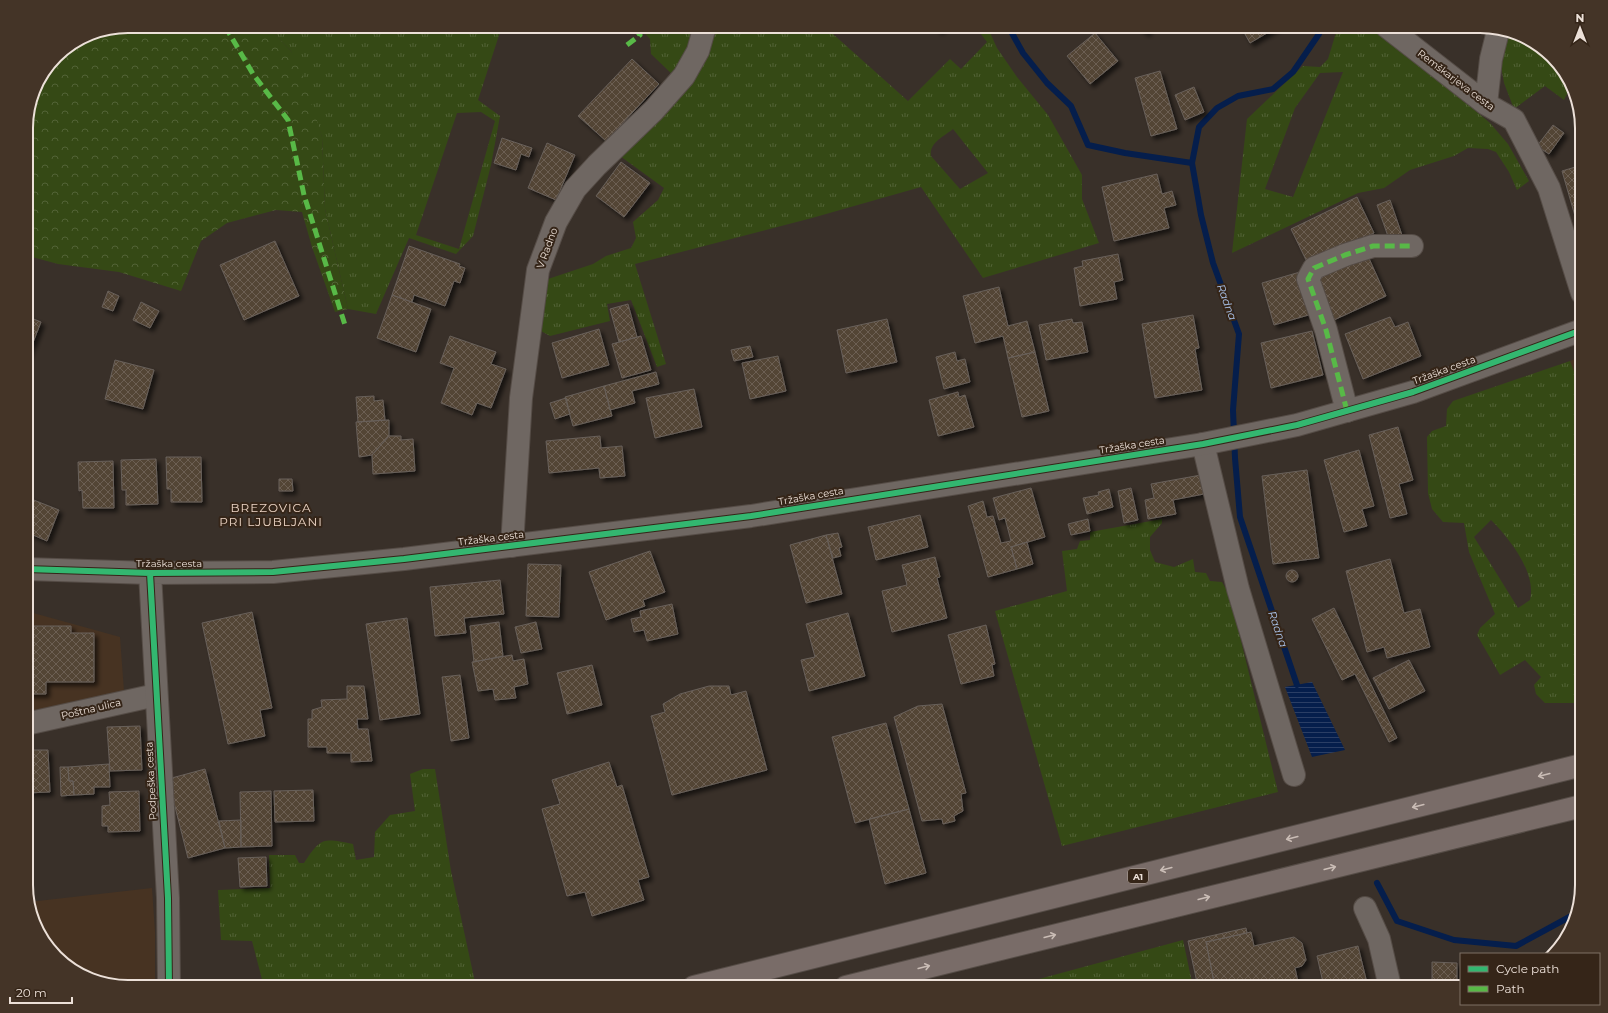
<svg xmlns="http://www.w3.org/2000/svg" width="1608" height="1013" viewBox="0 0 1608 1013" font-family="Montserrat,sans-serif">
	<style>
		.built { fill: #473322 }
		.grass { fill: url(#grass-tufts); fill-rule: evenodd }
		.forest { fill: url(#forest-crowns) }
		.water { fill: url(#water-rules) }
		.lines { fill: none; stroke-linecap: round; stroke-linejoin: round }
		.stream { stroke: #051e4c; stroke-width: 6 }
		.building { fill: url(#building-cross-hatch); stroke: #68605a; filter: url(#shadow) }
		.street-casing { stroke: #554c46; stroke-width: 24 }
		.secondary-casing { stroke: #554c46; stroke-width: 24 }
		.highway-casing { stroke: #554c46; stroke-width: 24 }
		.street { stroke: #6f6762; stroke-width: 22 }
		.secondary { stroke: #6f6762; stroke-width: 22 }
		.highway { stroke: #796c68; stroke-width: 22 }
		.quiet { stroke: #58b947; stroke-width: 5; stroke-dasharray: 10 5; stroke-linecap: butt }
		.cycleway-casing { stroke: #352518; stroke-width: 8 }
		.cycleway { stroke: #33b770; stroke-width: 6 }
		.oneway { stroke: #cabdb6 }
		.labels { text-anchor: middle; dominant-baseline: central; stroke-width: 4; stroke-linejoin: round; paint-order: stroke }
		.shield { fill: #352518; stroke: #b5a89e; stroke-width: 1 }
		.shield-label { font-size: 9px; font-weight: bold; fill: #ece0d8 }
		.street-label { font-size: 10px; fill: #ece0d8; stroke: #352518 }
		.water-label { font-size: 11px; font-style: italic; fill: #aac4ec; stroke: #352518 }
		.quarter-label { font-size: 12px; letter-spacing: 1px; fill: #edd6c6; stroke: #352518 }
		.rim { fill: none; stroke: #ece0d8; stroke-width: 2 }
	</style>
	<defs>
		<pattern id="grass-tufts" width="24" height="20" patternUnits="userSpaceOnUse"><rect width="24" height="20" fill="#354915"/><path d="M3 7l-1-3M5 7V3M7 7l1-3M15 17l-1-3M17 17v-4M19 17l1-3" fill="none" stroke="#526336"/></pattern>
		<pattern id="forest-crowns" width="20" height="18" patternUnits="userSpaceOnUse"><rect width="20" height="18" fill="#354915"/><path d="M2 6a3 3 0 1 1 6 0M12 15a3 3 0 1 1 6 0" fill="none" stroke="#526336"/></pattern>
		<pattern id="water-rules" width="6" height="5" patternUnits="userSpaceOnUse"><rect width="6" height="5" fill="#051e4c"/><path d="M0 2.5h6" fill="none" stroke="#2a3e65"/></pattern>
		<pattern id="building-cross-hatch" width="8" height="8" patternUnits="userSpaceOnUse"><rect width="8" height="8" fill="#534436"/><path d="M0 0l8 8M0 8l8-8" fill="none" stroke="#6c5f52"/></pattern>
		<filter id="shadow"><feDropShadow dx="3.5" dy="3.5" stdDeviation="2" flood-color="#0009"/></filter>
	</defs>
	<rect width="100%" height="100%" fill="#393029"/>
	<path class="built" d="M1582,356v37l-12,-32z
		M26,611l94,26 4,54 -98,24z
		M152,888l3,44v55h-27l-57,-17 -31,-34 -11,-34z"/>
	<path class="grass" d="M270,26h232l-24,74 22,16 -9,49 -18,71 -17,18 -47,-16 -33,76 -28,-5 -23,-100 -3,-72 -31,-86 -21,-22zM481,112l14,9 -36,128 -43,-14 41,-122z
		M638,26h57l-5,22 -16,28 -23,-22 -1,-15z
		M712,26h93l11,8 8,-8 84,75 42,-42 11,10 26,-27 -12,-16h12l10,22 20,29 31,38 34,60v24l17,44 -116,35 -62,-91 -109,31 -177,46 31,100 -9,3 -26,-67 -24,4 3,17 -60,15 -9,-5 4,-51 48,-16 13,-8 25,-8 5,-10 -3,-16 25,-22 6,-12 -44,-32zM953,129l35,44 -28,16 -29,-33c-2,-13 12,-19 22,-27z
		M1338,26h37l115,97 18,21 21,37 -12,9 -8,-18 -13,-20 -8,-3 -20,-1 -14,8 -44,14 -26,18 -26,5 -126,60 15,-134 56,-53 17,1 8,-8zM1343,72l-50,125 -28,-8 30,-81 25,-35z
		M1507,34l30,9 31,34 3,9 -7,14 -19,-14 -31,23 -10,-26 -4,-23z
		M1570,361l12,32v310h-37l-9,-9 -2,-9 7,-8 -16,-17 -25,15 -23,-40 3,-7 15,-14 -26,-62 -5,-29 -21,-1 -11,-13 -4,-16 -1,-56 5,-6 14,-5 1,-17 6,-8zM1491,520c18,18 46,53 39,80l-12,8 -44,-71z
		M1162,519v4l-12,14v13l5,12 19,5 19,-8 2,13 11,1 4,8 12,1 8,14 48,196 -216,54 -67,-235 72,-20 -5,-40 15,-2 3,-8 10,-1v-8z
		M423,769h12l16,102 25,116h-212l-12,-46 -31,-1 -3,-50 52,-2 -1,-33h26l4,8h5c17,-26 19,-25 49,-19l3,16 18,-3 1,-25 15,-17 25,-4 -5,-37z
		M1183,940l10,47h-183z"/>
	<path class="forest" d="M128,26h142v3l21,22 12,24 19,62 3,72 23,100 -13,3 -23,-65 -10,-35 -26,-2 -49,13 -26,18 -20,50 -62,-19 -61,-8 -26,-7 -6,3v-21l3,-8 -3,-4v-106l8,-32 22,-33 33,-22z"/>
	<path class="water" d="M1312,682l33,68 -33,7 -27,-70z"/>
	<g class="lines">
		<path class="stream" d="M1008,26l15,27 24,30 24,23 17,39 37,8 67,10 9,52 12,48 26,71 -6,76 2,48 5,59 57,168
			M1192,163l7,-36 18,-19 21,-12 35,-7 20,-17 26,-38 3,-8
			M1377,883l20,38 57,19 62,6 57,-31"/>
	</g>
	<path class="building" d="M934,26h10l-5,5z
		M1137,26h7l5,4 -3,3z
		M1244,26h35l-29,17 -9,-16z
		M1095,33l23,28 -28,23 -23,-28z
		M632,59l27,25 -53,57 -28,-25z
		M1160,71l17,58 -26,7 -16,-58z
		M1194,87l10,25 -19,8 -10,-25z
		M1553,125l11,8 -15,21 -12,-8z
		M502,138l30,10 -3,9 -8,-3 -5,16 -22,-7z
		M547,143l28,12 -19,45 -28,-12z
		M621,162l29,21 -26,34 -28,-21z
		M1582,165v75l-20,-69z
		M1157,174l5,20 10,-3 4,14 -12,3 5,20 -55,13 -12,-54z
		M1357,197l17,36 -66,31 -17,-35z
		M1390,200l12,35 -13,4 -12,-34z
		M275,241l24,55 -55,24 -24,-55z
		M409,246l51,18 -1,2 6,2 -5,15 -6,-2 -9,25 -31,-11 -2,7 -20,-7z
		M1118,254l5,26 -9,2 3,17 -37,7 -6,-38 9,-2 -1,-5z
		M1367,254l19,42 -52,24 -20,-43z
		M1300,272l12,42 -38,11 -12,-42z
		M999,287l9,39 19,-5 8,31 -27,6 -5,-22 -28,7 -12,-47z
		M108,291l11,5 -6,15 -11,-4z
		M392,295l39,14 -15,43 -39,-14z
		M141,302l18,9 -9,17 -17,-8z
		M628,304l9,33 -18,5 -9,-33z
		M1193,315l6,33 -4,1 7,41 -47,8 -13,-74z
		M26,316l15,6 -9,23 -6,-2z
		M1390,317l5,10 13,-5 13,34 -58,23 -18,-45z
		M887,319l10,43 -51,11 -9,-43z
		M1072,319l1,4 9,-1 6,30 -42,8 -7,-35z
		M599,329l10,36 -47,13 -10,-35z
		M1312,331l11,44 -52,13 -10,-45z
		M450,336l46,16 -5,12 15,5 -15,39 -14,-5 -5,12 -31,-12 13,-35 -14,-5z
		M641,336l10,34 -29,8 -10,-34z
		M26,344l5,2 -5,13z
		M750,346l3,11 -19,4 -3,-11z
		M955,352l2,9 8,-2 5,23 -26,7 -8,-32z
		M1035,352l14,59 -27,6 -14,-59z
		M778,356l8,35 -36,8 -8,-36z
		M115,360l39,10 -11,39 -38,-10z
		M656,372l3,12 -27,7 3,12 -25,7 -6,-24z
		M604,386l8,30 -39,10 -8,-29z
		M694,389l8,38 -47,11 -9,-40z
		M958,392l1,5 6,-2 9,32 -36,9 -9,-36z
		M374,396v5l9,-1 2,20 -27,2 -2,-25z
		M566,398l4,16 -15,5 -5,-16z
		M389,420v16l-17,19 -13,2 -3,-35z
		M1398,427l15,53 -14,4 8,30 -17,4 -21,-83z
		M389,436h12v4l12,-1 2,32 -42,3 -1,-19z
		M600,436l1,12 21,-2 3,30 -25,2 -1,-10 -50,5 -3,-32z
		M1359,450l15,56 -12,3 5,17 -23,6 -20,-72z
		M166,457h35l1,45h-31v-13h-4z
		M156,459l2,45 -32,1v-15h-4l-1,-30z
		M113,461l1,47h-31l-1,-18 -3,1 -1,-29z
		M1307,470l12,88 -46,6 -11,-88z
		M1201,475l3,19 -31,6 3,14 -28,5 -3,-19 9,-2 -3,-14z
		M279,479h13l1,12h-14z
		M1031,488l14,49 -34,10 6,22 -29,8 -20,-71 15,-5 4,16 6,-1 8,27 10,-2 -6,-23 -6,2 -6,-22z
		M1131,488l7,32 -14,3 -6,-32z
		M1109,489l4,18 -26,7 -4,-16 16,-3 -1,-3z
		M26,497l33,13 -12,31 -21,-9z
		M920,515l8,32 -52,13 -8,-33z
		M1088,519l2,12 -19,4 -3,-11z
		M838,533l4,14 -3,1 2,8 -8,2 -7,-23z
		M826,535l16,59 -36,9 -16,-58z
		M1027,542l6,22 -16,5 -6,-22z
		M650,551l15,41 -22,8 2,6 -39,14 -17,-48z
		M935,557l5,20 -3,1 10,40 -55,14 -10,-41 25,-6 -5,-20z
		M1390,559l14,54 16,-4 10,38 -43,11 -3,-11 -17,5 -21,-81z
		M528,564l33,1 -2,52 -33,-1z
		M1286 576a6 6 0 1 1 12 0a6 6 0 1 1-12 0Z
		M500,580l4,34 -40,4 2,15 -31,3 -5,-49z
		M672,604l6,30 -31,7 -3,-11 -10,2 -3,-13 10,-2 -1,-6z
		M1334,608l63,130 -8,4 -34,-68 -13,6 -30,-61z
		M252,612l20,96 -12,2 5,26 -37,8 -26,-121z
		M848,613l17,63 -56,15 -8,-31 14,-3 -9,-33z
		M407,618l13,96 -40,6 -14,-96z
		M499,622l4,34 -29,6 -4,-36z
		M536,622l6,27 -21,4 -6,-26z
		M986,625l9,39 -3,1 2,11 -33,8 -13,-49z
		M26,626h45v7h23v49h-48v12h-20z
		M512,655l1,6 11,-2 4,25 -14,3 2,11 -21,2 -2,-11 -15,2 -6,-29z
		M1409,660l16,31 -36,18 -16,-31z
		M592,665l10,40 -35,9 -10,-41z
		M460,675l9,63 -18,3 -9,-64z
		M347,686h17l4,33h-11l1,10h10l4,32 -21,1v-9h-24v-6h-19v-28h4v-9l10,-3 -1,-7 26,-1z
		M709,686h20l2,9 15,-4 21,79 -95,25 -21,-79 14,-4 -2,-8 17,-10z
		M942,704l24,89 -5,1 2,17 -9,5 1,5 -12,3 -1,-5 -20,2 -28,-104 24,-11z
		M886,723l23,86 -54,14 -23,-86z
		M140,726l2,44 -32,1 -3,-44z
		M26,750h22l2,42 -24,1z
		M609,762l8,25 5,-2 27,92 -11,3 6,20 -52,16 -7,-24 -18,4 -25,-87 18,-5 -8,-24z
		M109,764l1,23h-16v7l-20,1 -1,-14h-4l-1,-14z
		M60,767h8l1,14h4l1,14 -13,1z
		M205,769l20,79 -37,10 -20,-79z
		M313,790l1,31 -39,1 -1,-31z
		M139,791l1,40 -32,1v-6h-6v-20l8,-1 -1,-13z
		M271,791l1,55 -31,1 -1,-55z
		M909,809l17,64 -41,11 -16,-65z
		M241,820v27l-16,1 -6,-27z
		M266,857l1,29 -27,1 -2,-29z
		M1246,928l1,5 -41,9 9,45h-17l-10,-46z
		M1251,932l3,14 40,-9 8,6 4,17 -4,6 -7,2 4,19h-84l-9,-45z
		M1358,946l8,33 -34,8h-8l-7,-31z
		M1432,962l25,1v18h-25z"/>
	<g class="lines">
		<defs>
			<path id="street" d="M1386,26l100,78 28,16 35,68 33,105
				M1486,104l5,-45 7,-28
				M1347,411l-21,-81 -18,-51 6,-11 31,-13 28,-9h39
				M1203,444l35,145 56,186
				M512,546l9,-148 17,-128 18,-48 19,-33 22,-24 57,-55 30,-34 14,-25 7,-25
				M26,724l130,-29
				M1365,908l14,31 11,48"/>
			<path id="secondary" d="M26,569l124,4 123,-1 131,-13 347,-43 452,-72 94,-19 116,-33 169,-62
				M150,573l18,325 1,89"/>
			<path id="highway" d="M694,987l888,-222
				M846,987l736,-181"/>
		</defs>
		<use href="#street" class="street-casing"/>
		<use href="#secondary" class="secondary-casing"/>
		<use href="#highway" class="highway-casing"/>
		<use href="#street" class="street"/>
		<use href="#secondary" class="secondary"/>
		<use href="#highway" class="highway"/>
		<path class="quiet" d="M225,26l28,48 35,46 16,75 41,130
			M627,45l13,-10 -7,-9
			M1347,411l-21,-81 -18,-51 6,-11 31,-13 28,-9h39"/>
		<defs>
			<path id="cycleway" d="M26,569l124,4 123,-1 131,-13 347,-43 452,-72 94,-19 116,-33 169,-62
				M150,573l18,325 1,89"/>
		</defs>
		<use href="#cycleway" class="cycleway-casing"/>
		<use href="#cycleway" class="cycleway"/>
	</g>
	<defs><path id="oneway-shaft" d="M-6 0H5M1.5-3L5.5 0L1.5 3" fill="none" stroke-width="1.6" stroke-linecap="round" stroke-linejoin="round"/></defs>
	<g class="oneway">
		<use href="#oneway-shaft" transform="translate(1544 775) rotate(166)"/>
		<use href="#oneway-shaft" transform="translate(1418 806) rotate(166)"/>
		<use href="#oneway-shaft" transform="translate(1292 838) rotate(166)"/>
		<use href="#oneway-shaft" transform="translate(1330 868) rotate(-14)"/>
		<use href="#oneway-shaft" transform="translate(1166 869) rotate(166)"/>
		<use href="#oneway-shaft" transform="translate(1204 898) rotate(-14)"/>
		<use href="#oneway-shaft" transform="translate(1050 936) rotate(-14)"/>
		<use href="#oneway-shaft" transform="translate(924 967) rotate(-14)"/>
	</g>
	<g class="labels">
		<rect class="shield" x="1128" y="869" width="20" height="14" rx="3"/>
		<g class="shield-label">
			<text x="1138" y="876">A1</text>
		</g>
		<g class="street-label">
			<text transform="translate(1456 80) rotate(37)">Remškarjeva cesta</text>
			<text transform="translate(547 248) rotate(-70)">V Radno</text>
			<text transform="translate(1444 370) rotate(-20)">Tržaška cesta</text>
			<text transform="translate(1132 445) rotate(-9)">Tržaška cesta</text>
			<text transform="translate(811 496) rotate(-10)">Tržaška cesta</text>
			<text transform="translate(491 538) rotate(-7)">Tržaška cesta</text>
			<text x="169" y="563">Tržaška cesta</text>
			<text transform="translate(91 709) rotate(-13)">Poštna ulica</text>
			<text transform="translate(151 781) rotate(-93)">Podpeška cesta</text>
		</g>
		<g class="water-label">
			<text transform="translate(1227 302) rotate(70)">Radna</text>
			<text transform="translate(1278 629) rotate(71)">Radna</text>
		</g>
		<g class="quarter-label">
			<text x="271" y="507">BREZOVICA<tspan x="271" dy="14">PRI LJUBLJANI</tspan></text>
		</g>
	</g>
	<path d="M0 0H1608V1013H0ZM128 33H1480A95 95 0 0 1 1575 128V885A95 95 0 0 1 1480 980H128A95 95 0 0 1 33 885V128A95 95 0 0 1 128 33Z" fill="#443427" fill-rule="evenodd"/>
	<path class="rim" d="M128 33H1480A95 95 0 0 1 1575 128V885A95 95 0 0 1 1480 980H128A95 95 0 0 1 33 885V128A95 95 0 0 1 128 33Z"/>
	<rect x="1460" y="953" width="140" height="52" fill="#352518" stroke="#7e7065"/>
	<rect x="1468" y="966" width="20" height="6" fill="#33b770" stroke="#7e7065"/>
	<text x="1496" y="973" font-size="12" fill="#ece0d8">Cycle path</text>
	<rect x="1468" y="986" width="20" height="6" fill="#58b947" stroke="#7e7065"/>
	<text x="1496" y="993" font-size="12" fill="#ece0d8">Path</text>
	<g transform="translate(1580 28)" stroke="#352518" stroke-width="3" paint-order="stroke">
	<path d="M0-3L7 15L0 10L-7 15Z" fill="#ece0d8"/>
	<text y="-6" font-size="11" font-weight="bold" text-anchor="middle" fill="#ece0d8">N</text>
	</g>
	<path d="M10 997v6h62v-6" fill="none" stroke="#ece0d8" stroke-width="2"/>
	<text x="16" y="997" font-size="12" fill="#ece0d8" stroke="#352518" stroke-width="3" paint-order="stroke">20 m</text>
</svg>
